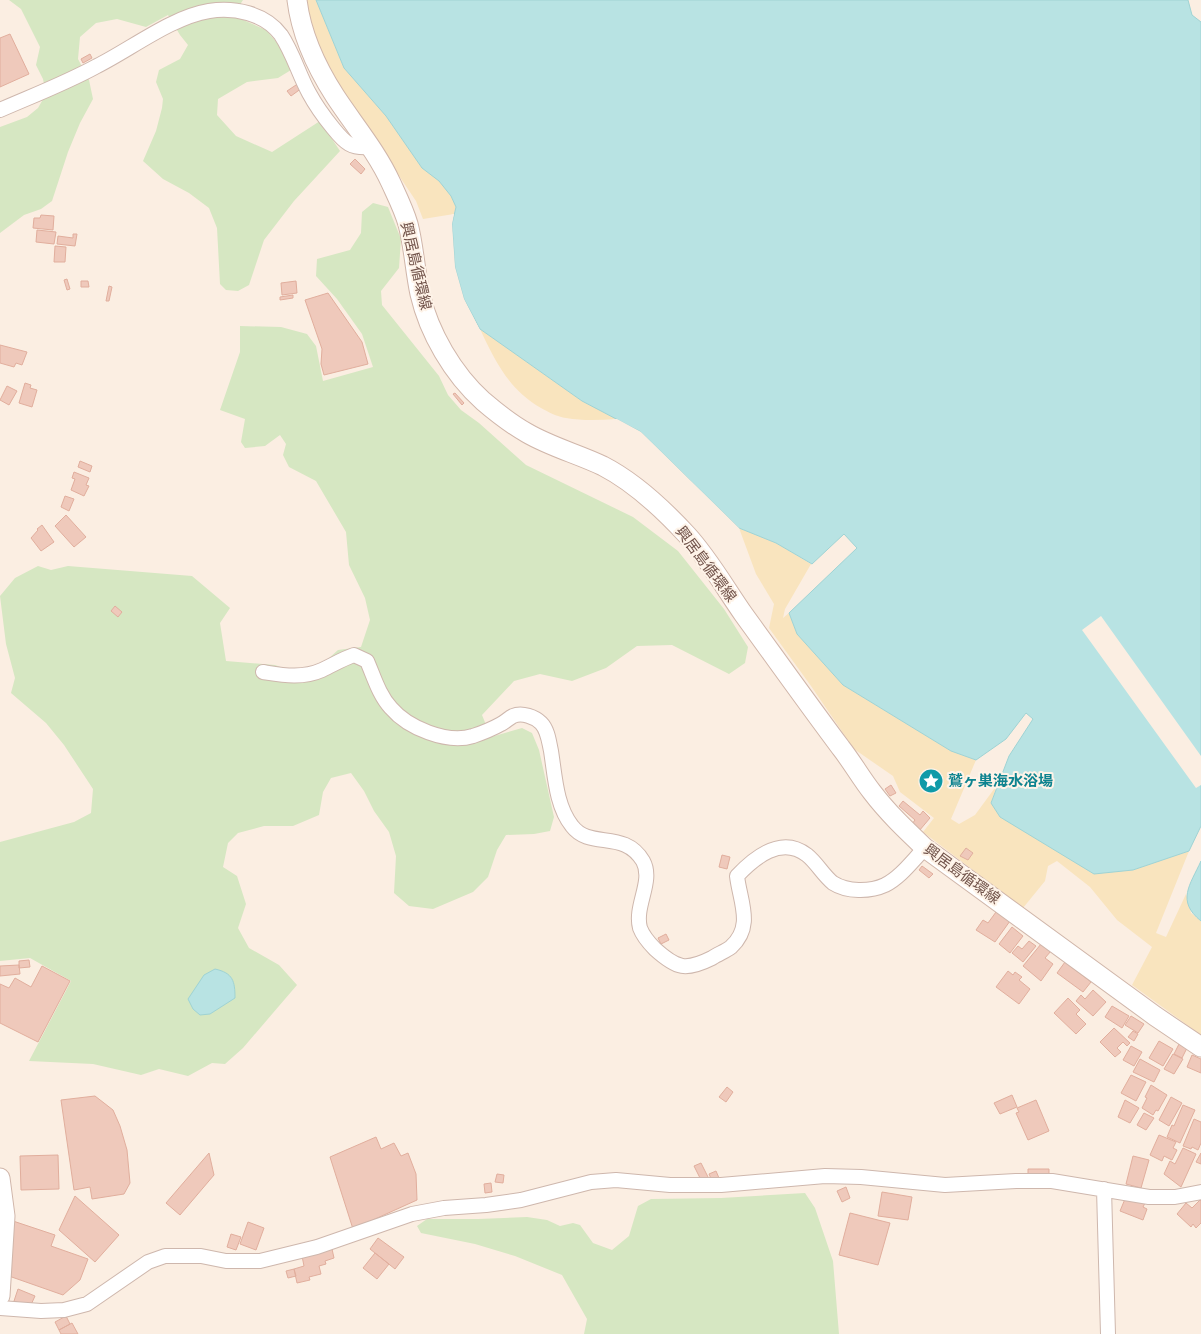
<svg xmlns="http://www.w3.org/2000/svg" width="1201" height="1334" viewBox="0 0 1201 1334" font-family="'Fira Sans','Noto Sans JP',sans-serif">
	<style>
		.green { fill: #d6e7c2 }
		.sand { fill: #f9e4be }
		.water { fill: #b8e3e3; stroke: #9fd3d4 }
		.pier { fill: #fbeee2 }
		.building { fill: #efc9bb; stroke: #e1ae9d }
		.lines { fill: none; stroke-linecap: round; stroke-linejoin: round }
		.street-casing { stroke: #ceb7ad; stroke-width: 16 }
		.secondary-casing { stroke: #d0b6aa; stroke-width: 21 }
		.street { stroke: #fff; stroke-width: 14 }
		.secondary { stroke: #fff; stroke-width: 19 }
		.labels { text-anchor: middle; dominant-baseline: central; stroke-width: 4; stroke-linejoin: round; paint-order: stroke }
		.street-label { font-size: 15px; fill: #71534a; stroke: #fef3e8 }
		.culture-label { font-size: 15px; font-weight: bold; fill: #0d838f; stroke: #fef3e8; text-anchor: start }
	</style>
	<rect width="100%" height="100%" fill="#fbeee2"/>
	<path class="green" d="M9,0h234l-2,3v16l25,11 13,15 12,25 -13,8 -31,4 -29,17 -1,16 19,21 36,16 48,-31 20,30 -46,50 -30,39 -15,45 -11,6 -12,-1 -6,-6 -3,-56 -8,-20 -20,-15 -26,-14 -20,-18 13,-30 6,-23 1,-9 -7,-17 3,-12 21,-11 8,-14 -8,-10 -12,-20 -22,12 -29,-8 -21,4 -16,14 -2,22 11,21 4,19 -13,24 -12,29 -16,49 -11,8 -17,6 -24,18v-106l27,-10 11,-9 8,-14 -3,-15 -7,-14 4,-18 -19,-38z
		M373,203l15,4 13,32 -2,29 -18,23 1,14 57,71 9,19 13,15 18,13 47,42 107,52 45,34 46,58 24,38 -3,16 -16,11 -57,-29 -35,1 -31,22 -34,13 -32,-7 -26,7 -32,34 9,22 31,-9 10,5 7,17 15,67 -4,14 -16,3 -28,1 -9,15 -9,27 -15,15 -40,17 -24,-3 -15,-13 2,-37 -7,-24 -15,-21 -10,-20 -13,-18 -20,5 -8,14 -4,23 -26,11h-29l-26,7 -10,10 -5,24 14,9 9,28 -8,24 11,20 30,17 18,20 -54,63 -18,16 -13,-1 -24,13 -29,-7 -18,6 -48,-11 -64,-3 42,-80 -41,-23 -30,3v-119l74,-20 17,-9 2,-24 -29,-44 -18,-22 -35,-30 4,-15 -9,-34 -6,-48 15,-18 23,-12 13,4 17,-4 124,10 38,32 -10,15 6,38 49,4 11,4h23l19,-10 10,-9 23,-3 9,-27 -5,-22 -16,-33 -3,-33 -30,-51 -27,-14 -6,-12 3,-11 -6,-9 -15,11 -20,2 -4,-6 4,-23 -25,-9 20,-58v-26l41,1 26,7 9,12 7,35 50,-14 -11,-33 -25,-35 -21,-23 1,-17 33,-9 11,-17 1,-21z
		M805,1193l10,15 18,53 6,73h-255l3,-15 -25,-44 -47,-19 -40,-12 -54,-11 -4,-7 10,-7h51l49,-2 20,3 13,6 13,-3 7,2 13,18 19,7 17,-14 9,-30 13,-7 70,-1z"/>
	<path class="sand" d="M305,0h11l28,68 42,48 36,52 17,13 12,15 5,11 -2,7 -31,5 -7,-18 -75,-111 -14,-26 -13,-31z
		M480,329l102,72 35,18c-17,1 -34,2 -51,-1 -8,-1 -18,-6 -25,-10 -32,-18 -46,-47 -61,-79z
		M739,528l37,15 35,21 -26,45 -2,9 6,-5 8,21 46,51 108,66 25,9 -25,59 8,5 16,-9 22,-30 -6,18 142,67 56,-19 -33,82 10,4 20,-43 5,19 10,8v114l-69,-50 20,-38 -35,-27 -27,-33 -33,-26 -9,5 -3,15 -22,27 -100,-76 11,-14 -34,-26 -7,-16 -39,-27 -43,-63 -42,-58 5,-24 -18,-30z"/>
	<path class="water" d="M316,0h872l4,15 9,7v804l-12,25 -56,19 -39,4 -94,-57 -9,-14 18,-47 24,-37 -7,-6 -20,26 -30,21 -25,-9 -108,-66 -46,-51 -8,-21 68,-65 -13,-14 -32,30 -36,-21 -37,-15 -98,-96 -59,-31 -102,-72 -16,-30 -9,-32 -3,-43 4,-17 -5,-11 -12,-15 -17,-13 -36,-52 -42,-48z
		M1201,861v60c-25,-20 -11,-36 0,-60z
		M215,969c18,4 20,12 20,29l-25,16 -10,1 -7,-6 -5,-10 16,-24z"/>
	<path class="pier" d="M452,214h2l-2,10 3,43 9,32 18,35 -4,-3 -16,-31 -9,-32 -3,-44z
		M612,419h5l24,13 98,96 1,3 -101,-97z
		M1101,616l100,140v29l-5,3 -114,-158z"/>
	<path class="building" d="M10,34l19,40 -29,13v-49z
		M90,54l2,4 -9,5 -2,-4z
		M299,83l3,5 -11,8 -4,-5z
		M355,159l10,10 -4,5 -11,-10z
		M41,215l13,1 -1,14 -20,-2 1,-10h6z
		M37,230l19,2 -2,12 -18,-2z
		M73,234h4l-2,12 -18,-2 1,-8 15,2z
		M55,246l11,1 -1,15h-11z
		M67,279l3,10 -3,1 -3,-10z
		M81,281h7l1,6h-8z
		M296,281l1,12 -15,2 -1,-12z
		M109,286l3,1 -3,14h-3z
		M328,293l34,49 6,22 -44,11 -3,-11 1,-15 -17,-49z
		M293,295v3l-13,2v-3z
		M0,345l27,7 -5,13 -6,-2 -2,4 -14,-4z
		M25,383l6,2 -1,3 7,2 -5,17 -13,-4z
		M7,386l10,5 -8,14 -9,-5z
		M455,393l9,10 -2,2 -9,-11z
		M80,461l12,5 -2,6 -12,-5z
		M74,472l15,6 -3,7 3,1 -5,10 -13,-6 4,-11 -3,-1z
		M65,496l9,3 -5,12 -8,-4z
		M66,515l20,22 -12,10 -19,-21z
		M42,525l12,17 -13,9 -10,-13 7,-8 -1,-1z
		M115,606l7,6 -4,5 -7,-6z
		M891,785l5,8 -6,3 -5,-7z
		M903,801l17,14 3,-4 7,7 -11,13 -7,-7 3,-4 -16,-14z
		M966,848l7,5 -5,7 -8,-4z
		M722,855l8,2 -3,12 -8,-2z
		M922,866l11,8 -4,4 -10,-8z
		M996,912l14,9 -15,21 -19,-12 7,-10 5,3z
		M1012,927l11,9 -13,17 -11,-9z
		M666,934l3,6 -8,4 -3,-6z
		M1029,941l7,5 -13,16 -11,-9 6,-7 4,3z
		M1041,944l10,7 -6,7 8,6 -12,17 -18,-15z
		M29,960l1,7 -11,1v-7z
		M1065,962l26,20 -8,10 -26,-19z
		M19,965l1,9 -20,2v-10z
		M42,966l28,15 -32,61 -38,-19v-39l9,4 6,-10 16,9z
		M1008,971l5,4 2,-3 7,5 -3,3 11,9 -11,15 -23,-17z
		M1093,990l13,12 -13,14 -17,-15 5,-6 4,4z
		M1068,998l12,12 -4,4 10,10 -10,10 -22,-21z
		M1112,1006l17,10 -7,12 -17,-11z
		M1131,1016l13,8 -6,9 -13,-8z
		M1114,1028l16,15 -3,3 -4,-4 -6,6 4,4 -6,5 -15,-15z
		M1133,1031l5,3 -4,7 -6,-4z
		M1159,1041l14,8 -10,17 -14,-8z
		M1179,1044l8,4 -5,10 -8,-4z
		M1131,1046l11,6 -8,14 -11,-6z
		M1173,1054l10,5 -9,15 -10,-5z
		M1192,1055l9,4v14l-14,-6z
		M1140,1059l20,11 -6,12 -21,-10z
		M1131,1075l15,7 -10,19 -15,-8z
		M1151,1085l16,10 -9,16 -2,-1 -3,5 -11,-7 5,-10 -2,-1z
		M727,1087l6,5 -7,10 -7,-5z
		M1012,1095l5,12 -17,7 -6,-11z
		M95,1096l18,14 7,16 7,24 3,33 -6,11 -32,5 -2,-12 -16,3 -13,-90z
		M1171,1097l11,6 -13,23 -10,-6z
		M1036,1100l13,31 -21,9 -12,-27 3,-1 -2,-4z
		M1125,1100l14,8 -9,15 -12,-6z
		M1183,1105l12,5 -15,33 -13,-6 5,-12 2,1z
		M1144,1113l10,5 -8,12 -9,-5z
		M1194,1119l7,3v21l-3,7 -6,-3 -1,2 -8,-3z
		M1159,1135l17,7 -3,6 4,2 -5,10 -8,-4 -2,5 -12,-6z
		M376,1137l5,12 13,-6 7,13 7,-3 8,21 1,26 -64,29 -23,-72z
		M1183,1148l13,6 -15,33 -17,-13 6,-13 5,3z
		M209,1153l5,22 -34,40 -14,-12z
		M1201,1153v11l-5,-2z
		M58,1155l1,34 -38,1 -1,-34z
		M1133,1156l16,4 -8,28 -15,-4z
		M701,1163l8,16 -8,1 -7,-14z
		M1028,1169h21v6l-21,1z
		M716,1171l3,7 -7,3 -3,-7z
		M497,1174l7,1 -1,8 -8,-1z
		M491,1183l1,9 -7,1 -1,-9z
		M846,1187l4,11 -8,4 -5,-11z
		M882,1192l30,5 -4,23 -30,-4z
		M75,1196l44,39 -24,27 -36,-32z
		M1125,1199l20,4 -2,4 4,2 -4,11 -23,-9z
		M1200,1200l1,1v22l-5,5 -3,-4 -2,3 -14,-13 9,-11 6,5z
		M850,1213l40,10 -12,42 -39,-10z
		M13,1221l42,14 -4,11 37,13 -8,21 -17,15 -57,-20z
		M248,1222l16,6 -8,22 -16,-6z
		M231,1234l10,3 -5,13 -9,-3z
		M378,1238l26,19 -9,12 -25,-20z
		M332,1249l2,9 -9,3 1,3 -7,2 2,8 -12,3 1,3 -13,3 -3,-14 10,-3 -2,-10z
		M375,1253l14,11 -12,15 -14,-11z
		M294,1269l2,7 -8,2 -2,-7z
		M18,1289l17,7 -5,11 -16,-6z
		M66,1316l4,8 -11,6 -4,-8z
		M72,1323l6,11h-17l-2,-4z"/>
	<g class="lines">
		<defs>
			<path id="street" d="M0,110c32,-14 66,-27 97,-44 34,-17 75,-49 112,-55 25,-4 56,2 72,24 12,18 18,40 28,58 7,13 15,24 24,35 12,15 18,21 38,19
				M263,672c19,3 39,7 59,-2 11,-5 20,-11 32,-15l13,6c7,16 12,34 24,47 17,20 56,36 82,28 9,-3 19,-7 28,-12 4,-2 8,-6 12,-8 9,-4 22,1 28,7 7,7 8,19 10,28 4,25 5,55 21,75 18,24 52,3 71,35 11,20 -9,45 -3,67 3,8 9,15 15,21 22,20 31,22 57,9 6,-4 14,-7 19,-11 23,-21 9,-45 6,-71 17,-18 44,-41 70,-21 10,8 16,20 26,28 14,9 37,9 52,2 16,-8 28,-25 40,-37
				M1104,1189l4,145
				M0,1308l41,3 23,-1 23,-6 61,-42 17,-6h36l25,5h34l57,-14 95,-33 32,-6 42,-3 35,-5 70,-18 25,-2 54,5h51l104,-9 36,1 84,8 71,-4h36l97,16h26l26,-5"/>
			<path id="secondary" d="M297,0c4,33 20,68 38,96 19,29 42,56 56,87 6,13 13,27 17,41 6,23 7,47 12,70 9,39 33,80 63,107 14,12 28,23 44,32 24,14 51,21 76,33 31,16 60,43 84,69 22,24 38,53 57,80 32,44 64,89 97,133 11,14 20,30 31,44 16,21 34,38 53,56l230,168 46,31
				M0,1178l5,38 -5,80"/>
		</defs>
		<use href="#street" class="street-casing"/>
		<use href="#secondary" class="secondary-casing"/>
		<use href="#street" class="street"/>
		<use href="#secondary" class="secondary"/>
	</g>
	<defs>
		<symbol id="sight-disc" viewBox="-11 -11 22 22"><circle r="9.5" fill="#0f9aa8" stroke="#fef3e8"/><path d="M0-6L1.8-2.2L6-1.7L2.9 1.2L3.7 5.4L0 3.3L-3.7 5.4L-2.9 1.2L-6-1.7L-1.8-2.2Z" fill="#fff"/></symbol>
	</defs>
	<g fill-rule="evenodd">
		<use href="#sight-disc" x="917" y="767" width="28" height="28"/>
	</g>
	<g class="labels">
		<g class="street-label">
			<text transform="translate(416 266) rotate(77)">興居島循環線</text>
			<text transform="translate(706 564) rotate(53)">興居島循環線</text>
			<text transform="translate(962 874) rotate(36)">興居島循環線</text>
		</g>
		<g class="culture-label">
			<text x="948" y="781">鷲ヶ巣海水浴場</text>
		</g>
	</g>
</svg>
